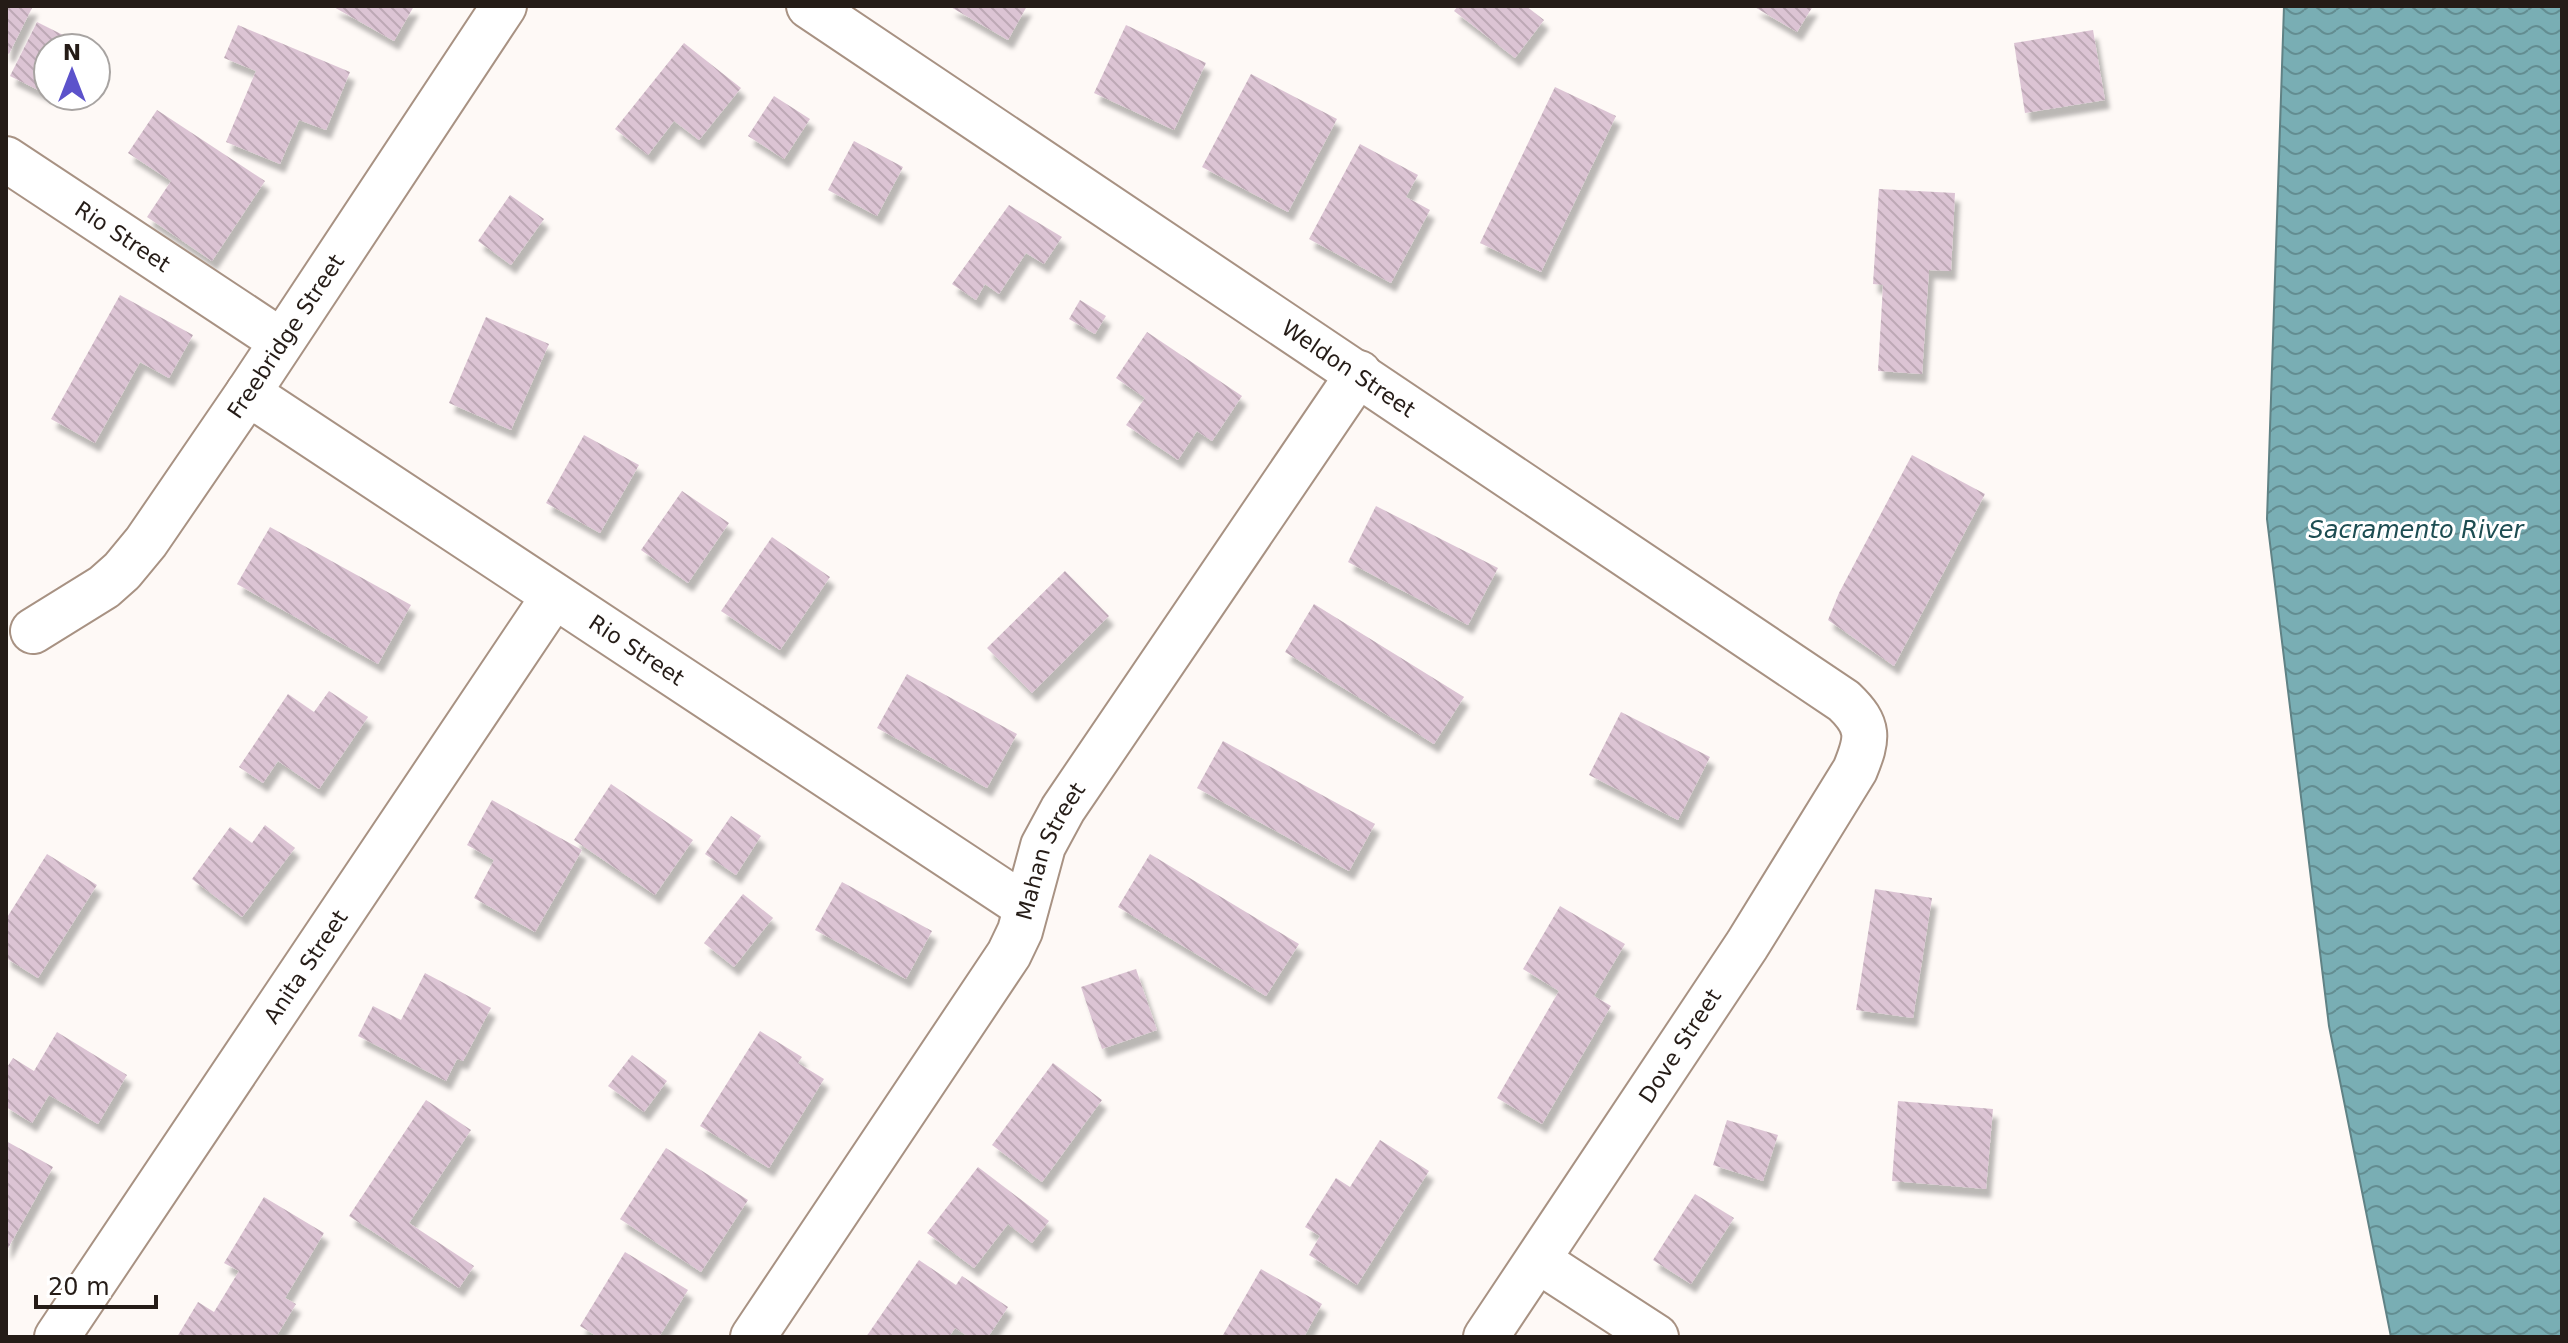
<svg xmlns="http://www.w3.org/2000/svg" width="2568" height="1343" viewBox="0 0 2568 1343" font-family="'DejaVu Sans',sans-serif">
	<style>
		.water { fill: url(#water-waves); stroke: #608285; stroke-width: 2 }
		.building { fill: url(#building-back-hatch); filter: url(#shadow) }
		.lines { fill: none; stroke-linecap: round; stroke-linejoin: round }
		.minor-casing { stroke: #a89283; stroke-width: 48 }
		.minor { stroke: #fff; stroke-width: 44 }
		.labels { text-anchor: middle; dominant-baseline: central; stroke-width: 6; stroke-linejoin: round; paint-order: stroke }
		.street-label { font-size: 22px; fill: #251c17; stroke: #fff }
		.water-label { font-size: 24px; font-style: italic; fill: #1d4d52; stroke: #fff }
	</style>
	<defs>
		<pattern id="water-waves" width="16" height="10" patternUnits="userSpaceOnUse" patternTransform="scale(2)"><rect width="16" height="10" fill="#79aeb4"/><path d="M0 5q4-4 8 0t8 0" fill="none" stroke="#638d91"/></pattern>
		<pattern id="building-back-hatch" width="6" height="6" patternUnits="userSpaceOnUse" patternTransform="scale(2)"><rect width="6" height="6" fill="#dcc4d4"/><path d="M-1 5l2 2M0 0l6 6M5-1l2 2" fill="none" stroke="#bda8b5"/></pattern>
		<filter id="shadow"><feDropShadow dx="5" dy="9" stdDeviation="2" flood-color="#0004"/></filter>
	</defs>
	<rect width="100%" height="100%" fill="#fef9f6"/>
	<path class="water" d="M2284,6h278v1331h-171l-62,-311 -62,-507z"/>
	<path class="building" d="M6,6h27l-24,48 -3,-2z
		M332,6h82l-20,35z
		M949,6h78l-19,34z
		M1458,6h68l18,14 -29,38 -61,-47z
		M1753,6h60l-16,26z
		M37,22l52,26h-41v47l-38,-19z
		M238,25l112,47 -24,58 -27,-10 -19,44 -54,-22 30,-71 -32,-13z
		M1126,25l80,38 -32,67 -80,-37z
		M2093,30l12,70 -80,13 -11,-70z
		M684,43l57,45 -42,52 -25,-19 -26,34 -33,-26z
		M1251,74l86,45 -49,93 -86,-45z
		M1555,87l61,29 -75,156 -61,-29z
		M774,96l36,23 -26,40 -36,-23z
		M157,110l108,71 -53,80 -65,-44 24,-36 -43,-28z
		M854,141l49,26 -26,49 -49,-26z
		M1360,144l58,31 -12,22 24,13 -39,73 -82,-44z
		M1879,189l76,4 -4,78 -22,-1 -7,104 -44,-3 5,-86 -10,-1z
		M510,195l34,24 -33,46 -33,-24z
		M1009,205l53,32 -18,27 -18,-11 -27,41 -14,-10 -9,16 -24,-16z
		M120,295l73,40 -24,43 -29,-16 -45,81 -44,-24z
		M1080,300l26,16 -11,18 -26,-15z
		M486,317l63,27 -38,86 -62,-27z
		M1147,332l95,64 -30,45 -15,-10 -19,29 -52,-35 19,-27 -29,-20z
		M584,435l55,30 -39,68 -54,-30z
		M1912,455l73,39 -91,172 -66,-46 11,-27z
		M682,491l47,32 -41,60 -47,-33z
		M1376,506l122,62 -30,57 -120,-63z
		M270,527l141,78 -33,59 -141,-80z
		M772,537l58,40 -50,73 -59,-39z
		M1065,571l44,45 -77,77 -45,-45z
		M1314,604l150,93 -30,47 -149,-92z
		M907,674l110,60 -30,54 -110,-60z
		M329,691l39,26 -49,72 -41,-28 -15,22 -24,-16 49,-73 26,18z
		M1621,712l89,45 -32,63 -89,-45z
		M1223,741l152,83 -26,47 -152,-83z
		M611,784l82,56 -38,55 -81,-55z
		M492,800l90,50 -47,82 -61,-34 20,-38 -27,-15z
		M731,816l30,20 -25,39 -31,-21z
		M265,825l30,23 -53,69 -50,-38 38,-52 22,16z
		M47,854l50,31 -59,93 -32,-20v-39z
		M1150,854l149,90 -33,52 -148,-89z
		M842,882l90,49 -26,48 -91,-49z
		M1875,889l57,9 -19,120 -57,-8z
		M743,894l30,24 -39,49 -30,-24z
		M1560,906l65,38 -31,52 17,10 -69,118 -45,-26 62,-107 -36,-22z
		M1136,969l21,61 -55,19 -21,-62z
		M425,973l66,35 -28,53 -6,-2 -11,22 -88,-45 15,-30 28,14z
		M760,1031l42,26 -4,6 26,16 -55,89 -69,-42z
		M57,1032l70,43 -29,49 -49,-29 -17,28 -26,-16v-38l7,-11 21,13z
		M632,1055l35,26 -23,31 -36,-26z
		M1053,1063l49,37 -60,82 -50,-37z
		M426,1100l45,30 -62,93 65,43 -15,22 -110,-72z
		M1898,1101l95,8 -7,80 -94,-8z
		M1727,1120l51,15 -15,46 -50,-16z
		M1380,1140l49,31 -72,114 -48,-30 11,-19 -15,-9 31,-49 14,9z
		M6,1141l47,26 -47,85z
		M666,1148l82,52 -47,72 -81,-53z
		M978,1167l71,54 -17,22 -24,-19 -34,44 -47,-35z
		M1695,1194l39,24 -43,66 -38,-24z
		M264,1197l60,36 -39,65 11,6 -20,33h-99l21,-35 16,10 25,-41 -15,-8z
		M625,1252l63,38 -29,47h-61l-18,-11z
		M919,1260l37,25 6,-9 46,31 -20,30h-19l-14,-9 -6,9h-83z
		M1261,1269l61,35 -17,31 4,2h-82l-4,-2z"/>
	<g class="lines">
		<defs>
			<g id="minor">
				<path id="s1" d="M809,6l1035,695c26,25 24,37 11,69l-108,175 -261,392"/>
				<path id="s2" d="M6,159l275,182"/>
				<path id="s3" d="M248,393l778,514"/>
				<path id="s4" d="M33,631l71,-44 18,-16 24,-29 102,-149 256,-387"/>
				<path d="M1539,1261l117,76"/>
				<path id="s5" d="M57,1337l497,-741"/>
				<path id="s6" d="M753,1337l256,-383 11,-23 23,-85 20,-37 296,-436"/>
			</g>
		</defs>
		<use href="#minor" class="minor-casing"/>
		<use href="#minor" class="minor"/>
	</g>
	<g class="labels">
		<g class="street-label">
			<text stroke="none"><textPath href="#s2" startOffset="140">Rio Street</textPath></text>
			<text stroke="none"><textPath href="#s4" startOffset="394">Freebridge Street</textPath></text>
			<text stroke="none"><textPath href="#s1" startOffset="650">Weldon Street</textPath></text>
			<text stroke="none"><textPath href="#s3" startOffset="466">Rio Street</textPath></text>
			<text stroke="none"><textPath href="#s6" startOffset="572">Mahan Street</textPath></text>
			<text stroke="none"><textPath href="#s5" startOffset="446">Anita Street</textPath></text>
			<text transform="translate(1680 1046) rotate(-57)">Dove Street</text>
		</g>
		<g class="water-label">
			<text x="2416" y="530">Sacramento River</text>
		</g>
	</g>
	<rect width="2568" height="1343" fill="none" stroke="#251c17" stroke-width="16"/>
	<g transform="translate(72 72)"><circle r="38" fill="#ffffff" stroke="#a8a4a2" stroke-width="2"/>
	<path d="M0-6L14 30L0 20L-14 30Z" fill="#5c52cb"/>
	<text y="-12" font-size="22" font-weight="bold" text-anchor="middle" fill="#251c17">N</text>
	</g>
	<path d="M36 1295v12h120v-12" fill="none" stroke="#251c17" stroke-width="4"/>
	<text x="48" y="1295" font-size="24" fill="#251c17" stroke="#ffffff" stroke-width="6" paint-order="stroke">20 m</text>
</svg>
